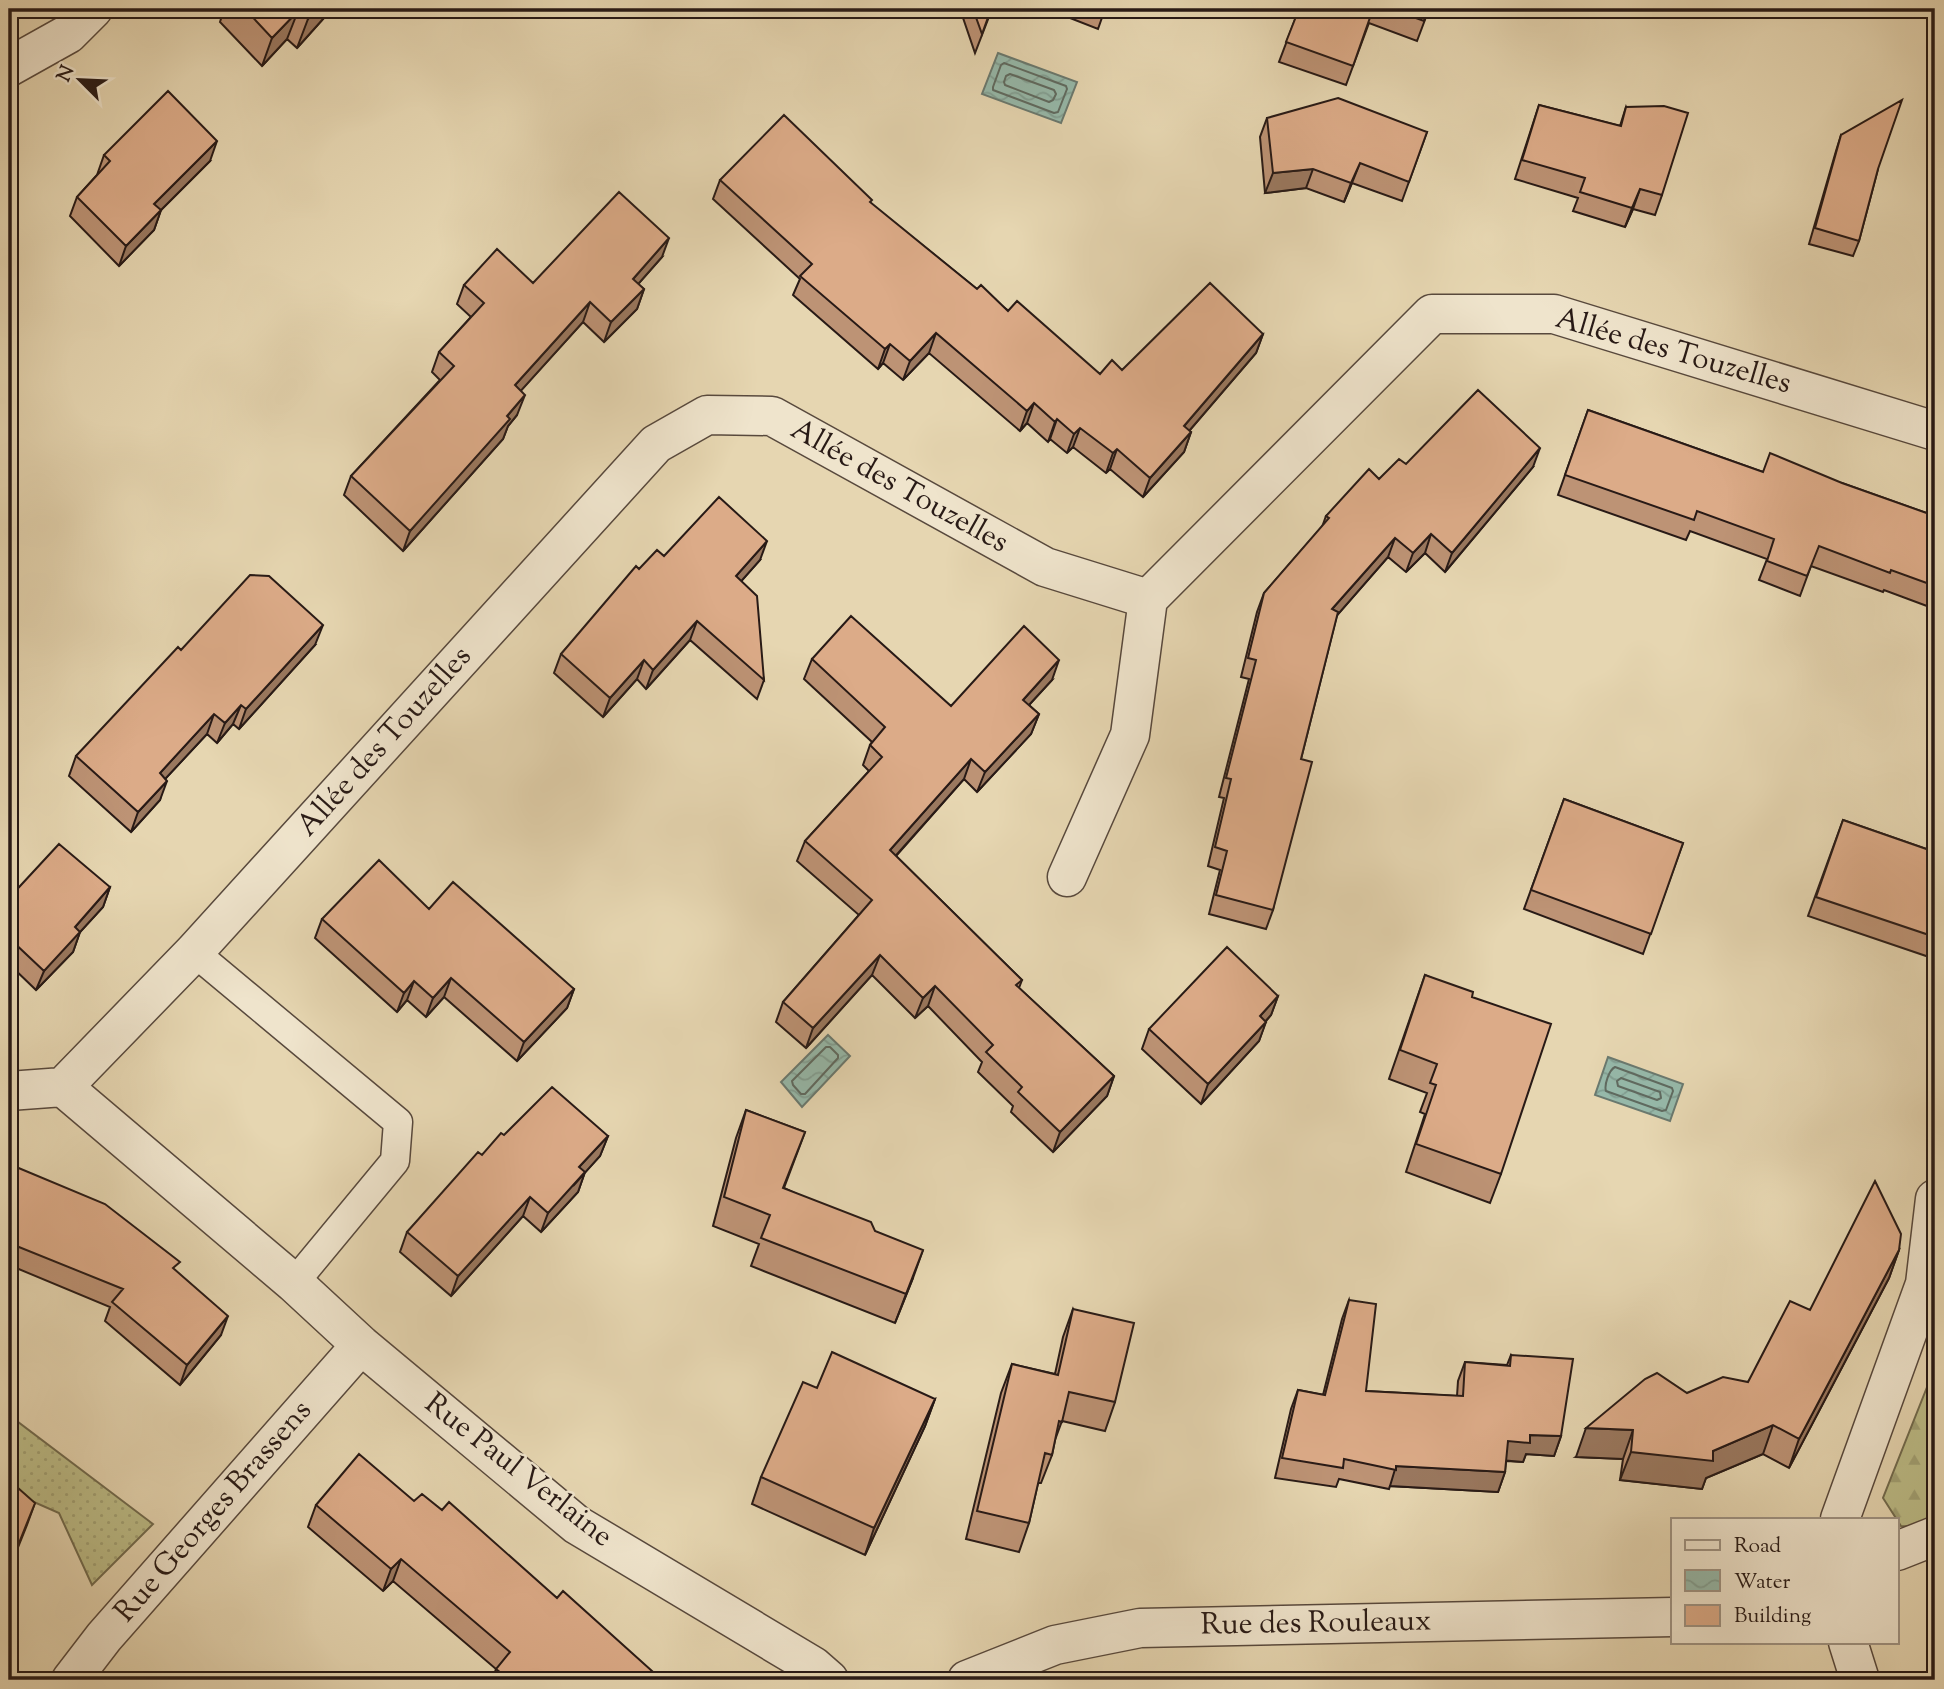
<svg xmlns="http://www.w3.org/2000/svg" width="1944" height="1689" viewBox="0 0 1944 1689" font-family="'Sorts Mill Goudy',serif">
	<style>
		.grass { fill: url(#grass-dots); stroke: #726b4e; stroke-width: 2 }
		.forest { fill: url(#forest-firs); stroke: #726b4e; stroke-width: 2 }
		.water { fill: url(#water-waves); stroke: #6a796f; stroke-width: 2 }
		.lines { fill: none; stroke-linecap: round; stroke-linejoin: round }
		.shore { stroke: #5f6a60; stroke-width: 2 }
		.lane-casing { stroke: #58493d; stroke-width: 31 }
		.street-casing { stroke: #58493d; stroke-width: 41 }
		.lane { stroke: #efe4cc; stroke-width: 28 }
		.street { stroke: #efe4cc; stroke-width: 38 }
		.wall { fill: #bd9375; stroke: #281a16; stroke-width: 2 }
		.shaded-wall { fill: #9a785f; stroke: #281a16; stroke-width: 2 }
		.building { fill: #dcab88; stroke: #281a16; stroke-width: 2 }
		.labels { text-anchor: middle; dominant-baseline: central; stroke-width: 5; stroke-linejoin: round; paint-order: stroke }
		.street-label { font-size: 30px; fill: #281a16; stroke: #efe4cc }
	</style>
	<defs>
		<pattern id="grass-dots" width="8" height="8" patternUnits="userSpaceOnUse" patternTransform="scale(1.75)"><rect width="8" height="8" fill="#bcbc87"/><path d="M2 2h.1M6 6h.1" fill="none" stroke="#a2a174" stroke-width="1.8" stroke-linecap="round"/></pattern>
		<pattern id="forest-firs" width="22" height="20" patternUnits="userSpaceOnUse" patternTransform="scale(1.75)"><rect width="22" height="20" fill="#bcbc87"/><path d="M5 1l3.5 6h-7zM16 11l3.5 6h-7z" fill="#a2a174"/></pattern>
		<pattern id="water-waves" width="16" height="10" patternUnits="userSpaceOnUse" patternTransform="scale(1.75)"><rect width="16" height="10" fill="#96b9aa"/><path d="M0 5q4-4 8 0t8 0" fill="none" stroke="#819e92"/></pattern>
	</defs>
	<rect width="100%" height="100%" fill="#e6d6b1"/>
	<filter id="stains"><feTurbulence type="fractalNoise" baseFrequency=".00286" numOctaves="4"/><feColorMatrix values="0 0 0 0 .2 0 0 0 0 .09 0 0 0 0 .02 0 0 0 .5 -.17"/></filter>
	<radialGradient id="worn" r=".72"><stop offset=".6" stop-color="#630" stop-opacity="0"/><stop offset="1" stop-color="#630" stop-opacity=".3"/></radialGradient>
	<path class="grass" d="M9,1419l9,3 135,102 -61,61 -33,-72 -50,-22z"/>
	<path class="forest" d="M1935,1367v156l-8,4 -26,-1 -18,-28z"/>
	<path class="water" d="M998,53l79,29 -16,41 -79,-29z
		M828,1035l22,21 -48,51 -21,-25z
		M1608,1057l75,27 -13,37 -75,-26z"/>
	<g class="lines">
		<path class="shore" d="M1004,63l62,23 1,3 -9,23 -4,1 -61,-23v-3l8,-22z
			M1010,74l44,16 2,4 -3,6 -4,2 -44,-17 -1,-3 2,-6z
			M826,1047h4l8,8v3l-33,36h-4l-8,-9 -1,-4z
			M1615,1067l57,21 1,3 -7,19 -4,1 -56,-20c-2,-6 3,-21 9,-24z
			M1621,1078l39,14 1,6 -4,2 -39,-14 -1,-5z"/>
		<defs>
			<path id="lane" d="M194,952l204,170 -3,39 -101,122"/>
			<path id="street" d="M9,67l59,-33 25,-25
				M1067,877l63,-142 18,-136
				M63,1087l231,196 67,62 216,180 236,141 16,14
				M9,1091l54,-4 131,-135 462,-508 51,-29 65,1 273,151 103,32 284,-285h122l381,117
				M1840,1519l85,-235 10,-85
				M1897,1551l38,-15
				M1848,1642l12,38
				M71,1680l33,-43 257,-292
				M967,1680l88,-35 85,-17 533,-11"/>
		</defs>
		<use href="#lane" class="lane-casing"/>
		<use href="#street" class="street-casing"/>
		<use href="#lane" class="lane"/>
		<use href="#street" class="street"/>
	</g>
	<path class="wall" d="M224,9h108l-35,39 -10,-9 -25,27 -42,-44z
		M349,9h11l-5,5z
		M960,9h32l-17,44z
		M1047,9h58l-7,20z
		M1299,9h130l-12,32 -48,-18 -23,62 -67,-23z
		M1539,105l81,21 6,-19 36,88 -7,20 -22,-6 -8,18 -52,-16 5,-13 -63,-19z
		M1267,118l160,14 -25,69 -50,-18 -8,19 -38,-14 -41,5 -5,-56z
		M1841,135l37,34 -19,72 -6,15 -44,-12 27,-93z
		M104,155l106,6 -49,49 -7,20 -35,36 -49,-50 7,-19 20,-22z
		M720,180l150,23 107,86 123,85 22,-4 141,-36 -7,19 -67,78 2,1 -7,20 -41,45 -33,-28 -4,4 -33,-26 -6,6 -17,-14 -2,3 -21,-19 -7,8 -91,-78 -26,27 -20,-17 -5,6 -85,-74 7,-16 -87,-80z
		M662,257l-24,27 6,5 -7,20 -33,33 -21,-20 -63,69 -3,24 -9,11 -5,13 -100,112 -59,-56 7,-19 89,-96 -8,-8 7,-20 32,-35 -14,-13 7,-19 69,-2z
		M1588,410l175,62 79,11 93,33v93l-51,-19 -1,2 -72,-26 -11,30 -41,-16 8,-21 -77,-28 -4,9 -128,-45z
		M1406,464l127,3 -88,105 -20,-19 -19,19 -18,-15 -51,58 -36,144 -28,151 -7,19 -57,-15 11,-44 -12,-4 16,-68 -5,-1 30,-118 -8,-2 16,-65 7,-19 58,-66 4,-11 53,-37z
		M664,556l96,4 -19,21 23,99 -7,19 -67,-59 -44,49 -9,-10 -34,38 -49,-44 7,-19 78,-85z
		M315,645l-76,84 -6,-5 -16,19 -10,-9 -42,45 -5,21 -29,32 -62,-56 7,-20 105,-106z
		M812,659l139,47 101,-26 -23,25 10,9 -8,20 -54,58 -13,-13 -68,77 126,124 -3,8 95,88 -7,20 -54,56 -42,-40 2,-6 -35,-34 4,-10 -54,-56 -13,12 -43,-43 -66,73 -30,-26 7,-20 76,-87 -62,-54 8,-20 64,-70 -6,-6 7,-20 2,-3 -68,-63z
		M1564,799l119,44 -40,111 -119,-45z
		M1843,820l92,32v107l-127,-43z
		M110,887l-7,20 -23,25 -7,20 -37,38 -27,-26v-66z
		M429,909l145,80 -7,19 -50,53 -73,-64 -18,20 -19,-17 -10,12 -82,-74 7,-19z
		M1425,975l47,22 29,177 -11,29 -84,-31 19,-58 -5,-2 7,-19 -38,-14z
		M1278,996l-7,19 -5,6 -7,20 -58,63 -59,-55 7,-20z
		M746,1110l59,22 -21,56 91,43 38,47 -18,45 -144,-57 8,-22 -46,-18 23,-88z
		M504,1135l104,1 -8,20 -15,16 -7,20 -37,40 -18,-16 -72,80 -51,-44 7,-20 75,-77z
		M9,1164l167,107 45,64 -41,50 -75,-64 5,-14 -101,-42z
		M1899,1250l-10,28 -100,190 -26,-14 -57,24 -4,11 -82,-9 3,-21 -47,-2 111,-64 61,-11 62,-72z
		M1349,1300l17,91 91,5 1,-15 7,-19 42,3 4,-10 50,81 -7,20 -28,-2 -3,8 -17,-1 -1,11 -7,20 -108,-6 -1,3 -50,-10 -3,8 -61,-9 16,-69 7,-19 25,5 19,-76z
		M1073,1309l42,93 -10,29 -43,-10 -7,19 -3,15 -11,28h-3l-9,40 -10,29 -53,-13 35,-146 11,-29 43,10 8,-37z
		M935,1399l-10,27 -60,129 -113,-51 9,-27z
		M414,1501l28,9 115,88 104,82 2,-5 6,5h-177l4,-11 -103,-88 -10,10 -75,-64 8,-22z"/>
	<path class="shaded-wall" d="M317,9h15l-35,39 11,-29z
		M298,11l-11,28 -25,27 10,-28z
		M217,141l-7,20 -63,63 7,-20z
		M1360,163l-8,20 -8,19 7,-19z
		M1313,169l-7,19 -41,5 8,-20z
		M1640,189l-7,20 -8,18 7,-19z
		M161,210l-7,20 -35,36 7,-20z
		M669,238l-7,19 -37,42 8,-20z
		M644,289l-7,20 -33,33 7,-20z
		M590,302l-7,20 -75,83 7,-20z
		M936,333l-7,20 -26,27 7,-19z
		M1263,334l-7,19 -79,92 7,-19z
		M890,344l-7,19 -5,6 7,-20z
		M525,395l-8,20 -9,11 -5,13 -100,112 7,-20z
		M1034,403l-7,20 -7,8 7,-20z
		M1057,419l-7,20 -2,3 7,-20z
		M1080,428l-7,19 -6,6 7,-19z
		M1191,432l-7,20 -41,45 7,-19z
		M1540,448l-7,19 -88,105 7,-19z
		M1117,449l-7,20 -4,4 7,-20z
		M1431,534l-6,19 -19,19 7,-19z
		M1395,538l-7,19 -62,71 6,-19z
		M767,541l-7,19 -31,35 7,-19z
		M697,621l-7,19 -44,49 7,-19z
		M323,625l-8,20 -76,84 7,-20z
		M644,660l-7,19 -34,38 7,-19z
		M1059,660l-7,20 -37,40 8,-20z
		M241,705l-8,19 -16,19 8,-20z
		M214,714l-7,20 -55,59 8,-20z
		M1039,714l-8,20 -54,58 8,-20z
		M971,759l-7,20 -81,91 7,-20z
		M167,781l-7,19 -29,32 7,-20z
		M110,887l-7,20 -23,25 -7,20 -37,38 8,-19 31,-44z
		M880,955l-8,20 -66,73 7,-20z
		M451,978l-7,19 -18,20 7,-19z
		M414,981l-7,19 -10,12 7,-19z
		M935,986l-7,20 -13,12 8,-20z
		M574,989l-7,19 -50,53 7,-19z
		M1278,996l-7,19 -19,21 8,-20z
		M1266,1022l-7,19 -58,63 7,-20z
		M1114,1076l-7,20 -54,56 7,-20z
		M608,1136l-8,20 -27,30 12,-14 -7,20 -37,40 7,-19 31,-46z
		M530,1197l-7,19 -72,80 7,-20z
		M923,1250l-10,28 -18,45 11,-29z
		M1899,1250l-10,28 -100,190 10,-29z
		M228,1316l-7,19 -41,50 7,-20z
		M935,1399l-10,27 -60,129 9,-27z
		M1773,1425l-10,29 -57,24 -4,11 -82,-9 11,-28 82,-1z
		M1586,1428l47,2 -10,29 -47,-2z
		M1530,1435l31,1 -7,20 -28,-2 -3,8 -23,-2 8,-19z
		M1396,1466l109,6 -7,20 -108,-6z
		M35,1503l-8,22 -18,45v-2z
		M401,1559l-8,22 -10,10 8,-22z"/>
	<path class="building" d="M245,9h72l-9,10 -10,-8 -26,27z
		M973,9h18l-9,25z
		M1299,9h74l-20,57 -67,-24z
		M1391,9h38l-5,12z
		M168,91l49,50 -63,63 7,6 -35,36 -49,-49 33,-36 -6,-6z
		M1338,98l89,34 -18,50 -49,-19 -9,20 -38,-14 -40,4 -6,-55z
		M1902,100l-24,69 -19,72 -44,-13 26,-93z
		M1539,105l82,21 5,-19 38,-1 24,7 -26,82 -22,-6 -8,19 -52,-16 5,-14 -63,-18z
		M784,115l88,85 -2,2 107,87 4,-4 27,26 9,-10 83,73 12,-14 10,10 88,-87 53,51 -79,92 7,6 -41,46 -33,-29 -4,4 -33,-25 -6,6 -17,-15 -2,3 -21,-19 -7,8 -91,-78 -26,28 -20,-17 -5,5 -85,-73 12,-12 -92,-84z
		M619,192l50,46 -36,41 11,10 -33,33 -21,-20 -75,83 10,10 -18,21 3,3 -100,112 -59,-55 103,-110 -15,-14 45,-49 -20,-18 33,-36 36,34z
		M1478,390l62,58 -88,105 -21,-19 -18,19 -18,-15 -63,71 6,3 -37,147 11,3 -39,148 -57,-15 11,-44 -12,-4 16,-68 -5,-1 30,-118 -8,-2 16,-65 65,-75 -3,-2 43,-47 10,10 20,-20 7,5z
		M1588,410l175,62 7,-19 72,30 93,33v70l-44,-16 -1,3 -71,-27 -12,30 -40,-15 7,-22 -77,-28 -3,9 -129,-45z
		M719,497l48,44 -31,35 21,20 7,84 -67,-59 -44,49 -9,-10 -34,38 -49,-44 75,-88 3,3 18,-19 7,6z
		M250,575l19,1 54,49 -77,84 -5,-4 -16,18 -11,-9 -54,59 7,8 -29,31 -62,-56 102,-109 3,3z
		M851,616l100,90 73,-80 35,34 -36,40 16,14 -54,58 -14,-13 -81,91 132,130 -6,5 98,91 -54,56 -42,-40 4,-5 -36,-35 7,-7 -58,-59 -12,12 -43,-43 -67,73 -30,-26 89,-102 -67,-59 77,-84 -12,-12 15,-18 -73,-68z
		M1564,799l119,44 -32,91 -120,-44z
		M1843,820l92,32v85l-119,-40z
		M59,844l51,43 -35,40 5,5 -36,39 -35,-33v-40z
		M379,860l50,49 24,-27 121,107 -50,53 -73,-64 -18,20 -19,-17 -10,12 -82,-74z
		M1227,947l51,49 -18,20 6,6 -58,62 -59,-55z
		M1425,975l48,17 -1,5 79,27 -50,150 -85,-30 20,-59 -6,-2 7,-19 -37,-14z
		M552,1087l56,49 -29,31 6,5 -37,41 -18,-16 -72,79 -51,-44 71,-80 4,3 19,-22 3,2z
		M746,1110l59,22 -22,56 88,34 4,9 48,19 -17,44 -145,-56 9,-23 -46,-18z
		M9,1164l96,40 75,58 -7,6 55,48 -41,49 -75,-63 11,-13 -114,-46z
		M1875,1181l26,53 -2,16 -100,189 -26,-14 -60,26v10l-82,-9 2,-22 -47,-2 59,-49 12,-6 30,20 36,-16 25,5 42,-81 20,9z
		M1349,1300l27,4 -10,87 97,5 2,-34 45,4 1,-11 62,4 -12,77 -31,-1v8l-22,-2 -3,31 -109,-6v4l-52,-11 -1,9 -61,-10 16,-68 27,5z
		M1073,1309l61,14 -19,79 -46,-10 -7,30 -3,-1 -7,34 -7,-2 -16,70 -52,-12 35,-147 46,11z
		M832,1352l103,47 -61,129 -113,-51 42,-95 14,6z
		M359,1454l55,47 8,-7 20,16 7,-8 108,96 6,-7 99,89h-152l-14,-11 14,-17 -109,-93 -10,10 -75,-64z
		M9,1480l26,23 -26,65z"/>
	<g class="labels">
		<g class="street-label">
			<text transform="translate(1673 352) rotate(16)">Allée des Touzelles</text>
			<text transform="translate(899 487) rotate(29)">Allée des Touzelles</text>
			<text transform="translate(385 742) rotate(-48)">Allée des Touzelles</text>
			<text transform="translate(518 1471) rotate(38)">Rue Paul Verlaine</text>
			<text transform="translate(214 1512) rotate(-49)">Rue Georges Brassens</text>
			<text transform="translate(1316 1624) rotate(-1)">Rue des Rouleaux</text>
		</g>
	</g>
	<rect width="1944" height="1689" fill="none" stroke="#e6d6b1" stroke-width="35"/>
	<rect x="10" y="10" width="1923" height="1668" fill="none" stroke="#281a16" stroke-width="3.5"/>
	<rect x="18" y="18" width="1909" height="1654" fill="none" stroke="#281a16" stroke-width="2"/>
	<rect x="1671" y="1518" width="228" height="126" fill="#efe4cc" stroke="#9f9383" stroke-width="2"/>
	<rect x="1685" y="1540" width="35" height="10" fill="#efe4cc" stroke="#9f9383" stroke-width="2"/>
	<text x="1734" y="1552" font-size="21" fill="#281a16">Road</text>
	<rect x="1685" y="1570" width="35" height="21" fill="url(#water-waves)" stroke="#9f9383" stroke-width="2"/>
	<text x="1734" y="1588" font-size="21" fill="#281a16">Water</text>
	<rect x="1685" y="1605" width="35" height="21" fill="#dcab88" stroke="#9f9383" stroke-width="2"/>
	<text x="1734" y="1622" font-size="21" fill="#281a16">Building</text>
	<g transform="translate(80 80) rotate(294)" stroke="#efe4cc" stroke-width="5" paint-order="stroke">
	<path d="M0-5L12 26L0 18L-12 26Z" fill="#281a16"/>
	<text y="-10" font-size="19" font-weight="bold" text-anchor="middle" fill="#281a16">N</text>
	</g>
	<rect width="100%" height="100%" filter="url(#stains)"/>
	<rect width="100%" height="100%" fill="url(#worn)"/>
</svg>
